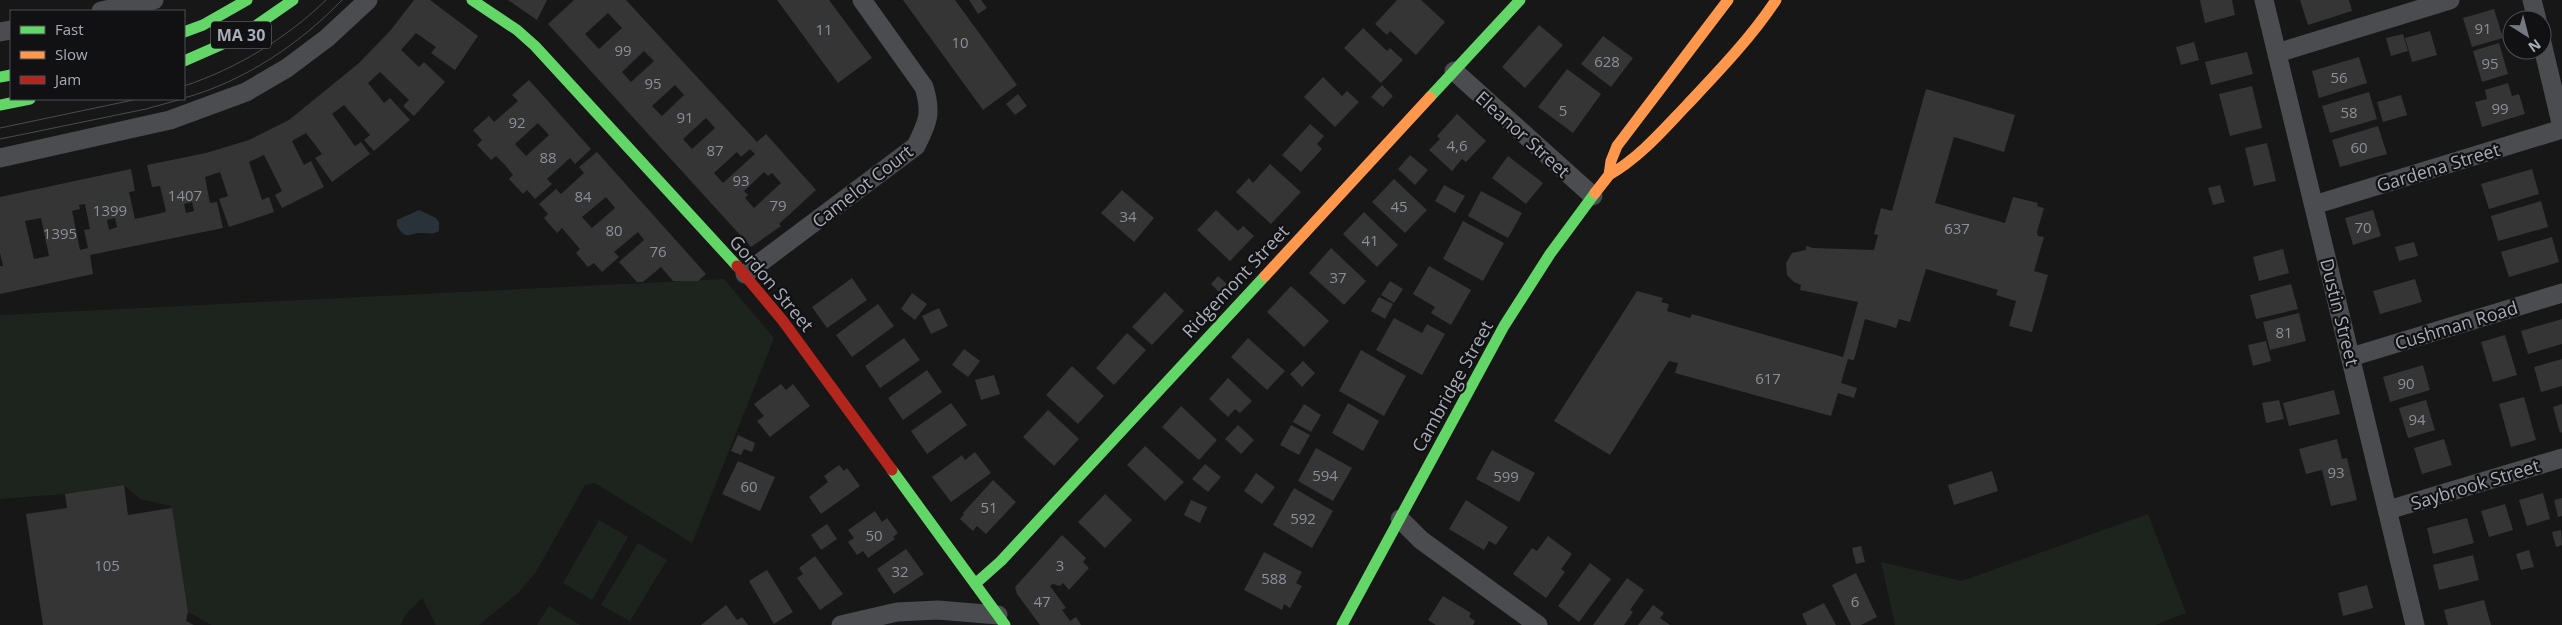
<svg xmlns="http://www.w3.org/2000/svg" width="2562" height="625" viewBox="0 0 2562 625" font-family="'Open Sans',sans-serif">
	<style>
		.green { fill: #1d241e }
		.water { fill: #2a3239 }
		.building { fill: #353536; fill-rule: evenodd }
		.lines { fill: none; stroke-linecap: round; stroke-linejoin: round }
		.street { stroke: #4b4c50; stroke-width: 19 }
		.fast { stroke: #63d668; stroke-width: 11 }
		.slow { stroke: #ff974d; stroke-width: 11 }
		.jam { stroke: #b3261e; stroke-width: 11 }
		.tram { stroke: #4b4c4f; stroke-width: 1 }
		.labels { text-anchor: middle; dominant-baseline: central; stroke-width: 4.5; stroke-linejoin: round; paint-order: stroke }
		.number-label { font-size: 15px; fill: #8b8f98 }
		.shield { fill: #111113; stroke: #7b7e86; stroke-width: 1 }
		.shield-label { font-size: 16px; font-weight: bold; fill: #a8adb8 }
		.street-label { font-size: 18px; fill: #a8adb8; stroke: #111113 }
	</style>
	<rect width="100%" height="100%" fill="#171717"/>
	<path class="green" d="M724,279l50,59 -82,205 -97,-60 -10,2 -49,87 -17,20 -40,33h-43l-14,-27 -15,15 -7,12h-188l-24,-13 -17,-106 -31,-7 -16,-14 -59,9 -65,5v-184z
		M2148,514l38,99 -31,12h-260l-14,-63 81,19z
		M599,520l29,17 -36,63 -29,-17z
		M638,543l29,17 -37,61 -29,-16z
		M549,606l31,19h-43z"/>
	<path class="water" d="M419,210l17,8 3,4v9c-7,4 -10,2 -17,2 -13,-1 -15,9 -25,-7v-6z"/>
	<path class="building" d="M414,0h16l48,36 -23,34 -24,-17 5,-6 -20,-14 -15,17 18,17 5,-5 21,20 -31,34 -11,-10 6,-6 -29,-28 -12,11 16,20 6,-5 20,22 -36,31 -10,-11 6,-5 -26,-30 -12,9 23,32 6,-4 9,12 -38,28 -17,-24 7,-4 -16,-21 -14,8 12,24 7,-4 13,26 -42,21 -7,-13 7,-4 -18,-36 -15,7 13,38 7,-3 5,15 -45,15 -10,-28 9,-3 -8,-24 -15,5 5,26 7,-1 6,26 -133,27 3,19 -93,20v-28h3l-3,-13v-56l131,-28 4,22 -6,1 6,27 31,-7 -6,-26 -8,1 -5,-22 59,-12 43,-13 40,-20 70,-57 31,-32zM192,202l2,9 -8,2 -2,-9zM85,204l5,25 -6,1 4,18 -8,2 -8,-39 8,-2 -1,-4zM41,218l8,38 -15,3 -9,-38zM115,218l2,9 -8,3 -2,-10z
		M508,0h39l-10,20z
		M574,0h52l131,142 9,-8 50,56 -37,34 2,2 -30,21 -203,-223zM608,13l14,15 -23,21 -14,-15zM644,51l10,10 -23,21 -9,-10zM675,85l9,10 -22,21 -10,-10zM706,118l9,10 -23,21 -9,-10zM750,149l5,5 -32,29 -9,-10 23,-21 4,5zM764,172l4,4 4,-3 9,10 -27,25 -9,-10 3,-3 -4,-4z
		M777,0h52l43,58 -34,25z
		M903,0h52l62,85 -34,25z
		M969,0h12l6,8 -9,6z
		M1397,0h24l24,22 -29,33 -26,-24 -3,4 -12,-11z
		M2200,0h32l3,15 -30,8z
		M2300,0h49l3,11 -44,14z
		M2494,9l9,29 -31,9 -9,-29z
		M1539,25l24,20 -38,43 -23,-21z
		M1363,28l24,23 3,-3 13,12 -22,23 -37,-35z
		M2430,31l7,24 -25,7 -7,-24z
		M2403,34l5,17 -17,5 -5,-18z
		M1603,36l30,22 -22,29 -30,-23z
		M2194,42l5,18 -18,5 -5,-18z
		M2499,43l9,31 -26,8 -9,-31z
		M2247,52l6,22 -42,11 -6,-23z
		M2359,57l8,26 -48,15 -7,-27z
		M1567,69l34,25 -28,39 -35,-26z
		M1323,77l19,19 5,-5 12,11 -24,25 -31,-30z
		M529,80l62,69 -16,15 -5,-6 -23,21 5,5 -17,15 -8,-9 -4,4 -14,-15 4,-4 -8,-10 -9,-9 -5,4 -14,-15 5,-5 -9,-10 16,-14 5,6 24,-21 -6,-6zM538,123l11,12 -23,21 -11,-12z
		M2508,83l4,13 7,-2 6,20 -43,13 -7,-25 12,-3 -2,-9z
		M1382,85l11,11 -10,11 -12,-10z
		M2252,86l10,42 -32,8 -11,-42z
		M1926,89l89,26 -11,37 -50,-15 -19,66 70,20 8,-26 25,6 -1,3 7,2 -7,24 1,4 6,1 -10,34 14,4 -16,57 -23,-6 7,-25 -20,-6 2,-5 -72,-21 -16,53 -11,-3 -3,9 -31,-9 -11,41 -6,-1 -7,24 16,5 -3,10 -16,-5 -7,23 -156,-43 3,-10 -9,-2 -59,94 -56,-34 83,-130 26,7 -2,4 8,2 -2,7 23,7 2,-4 151,43 15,-55 -58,-12 1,-5 -7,-3 -7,-7 -1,-12 6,-10 14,-3v-4l7,2 61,2 4,-15 -4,-1 7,-26 11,3z
		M2369,92l8,27 -47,14 -8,-27z
		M1018,94l9,12 -12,9 -9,-11z
		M2401,95l6,20 -24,7 -6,-20z
		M1457,114l29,27 -20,21 -4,-3 -10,12 -23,-21 11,-11 -3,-3z
		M1310,124l14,12 -7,8 5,5 -21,23 -19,-17z
		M2378,126l9,28 -47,13 -8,-27z
		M2267,143l9,38 -22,5 -9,-38z
		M597,152l109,122 -8,7h-25l-12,-14 -18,15h-6l-18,-20 25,-22 -6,-8 -24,20 5,5 -17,15 -8,-9 -6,4 -12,-14 4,-4 -18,-21 -5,5 -13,-15 4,-4 -9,-10 17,-15 5,5 23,-21 -5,-6zM606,197l9,11 -23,20 -10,-11z
		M1410,155l18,15 -13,15 -17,-16z
		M1508,156l35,27 -17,21 -34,-26z
		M1270,164l31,28 -30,32 -35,-32 13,-14 4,5z
		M2532,169l7,25 -50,15 -8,-25z
		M1394,179l33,31 -22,23 -33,-31z
		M1444,185l21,11 -10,17 -20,-12z
		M2220,185l5,17 -12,3 -5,-17z
		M1122,190l32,28 -20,24 -33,-29z
		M1481,191l41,22 -14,25 -40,-22z
		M2541,201l7,26 -50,14 -7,-25z
		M1216,210l22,21 5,-5 11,10 -24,25 -33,-31z
		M2373,210l8,26 -28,9 -8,-27z
		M1364,212l34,33 -21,22 -34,-33z
		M1463,221l41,22 -21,38 -40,-22z
		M2552,237l7,25 -50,15 -8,-25z
		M2414,242l4,14 -19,5 -4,-14z
		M1331,248l35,33 -22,24 -35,-32z
		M2283,249l6,24 -30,8 -6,-24z
		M1429,266l42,24 -20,35 -20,-12 4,-6 -22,-13z
		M1218,276l9,8 -8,8 -8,-8z
		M852,278l15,22 -40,28 -15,-21z
		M2415,279l7,23 -42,12 -7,-23z
		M1390,281l13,8 -9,14 -13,-8z
		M2291,284l7,25 -42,10 -6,-24z
		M1291,286l38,35 -25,26 -37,-35z
		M1165,292l19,19 -32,34 -20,-18z
		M912,293l15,11 -12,16 -14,-11z
		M1379,297l14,7 -8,15 -14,-8z
		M878,304l16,22 -42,31 -16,-22z
		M939,308l9,18 -17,8 -9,-18z
		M2299,313l7,28 -36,9 -7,-28z
		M1394,318l28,15 5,-9 18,10 -23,41 -46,-25z
		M2562,319v25l-34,10 -7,-23z
		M1127,333l19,17 -32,35 -18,-17z
		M2505,335l12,40 -24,7 -12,-40z
		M904,338l16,22 -40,28 -15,-22z
		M1248,338l37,33 -18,19 -36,-33z
		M2266,341l5,20 -18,5 -5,-21z
		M964,349l16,12 -12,16 -16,-12z
		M1361,350l45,26 -22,40 -45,-25z
		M2562,359v27l-21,6 -7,-25z
		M1303,361l12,12 -13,14 -12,-13z
		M2423,365l7,25 -40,12 -7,-25z
		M1072,366l32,30 -26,28 -32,-29z
		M927,370l15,22 -39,28 -15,-22z
		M994,375l6,19 -19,6 -6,-20z
		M1228,378l24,23 -12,12 -5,-4 -7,8 -19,-18z
		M781,384l5,6 7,-6 17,22 -40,31 -13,-16 7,-5 -10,-12z
		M2334,390l6,24 -51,12 -6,-23z
		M2524,397l12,43 -25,7 -12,-43z
		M2279,400l5,19 -18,4 -4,-20z
		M2426,400l9,30 -27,8 -9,-30z
		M951,403l16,22 -40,29 -16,-23z
		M1348,403l31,18 -16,30 -31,-18z
		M1304,404l17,11 -10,17 -18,-10z
		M2562,404v28l-2,1 -7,-26z
		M1181,406l36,34 -18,20 -37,-33z
		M1048,410l31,29 -25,27 -31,-29z
		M1238,425l16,15 -13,14 -16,-15z
		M1291,425l19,10 -11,20 -19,-10z
		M738,435l17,8 -3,9 -8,-3 -3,6 -10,-4z
		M2337,439l5,20 5,-1 10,42 -26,6 -9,-36 -16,4 -7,-25z
		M2444,439l8,26 -30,9 -8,-26z
		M1145,446l39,36 -19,19 -38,-36z
		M1316,448l36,20 -19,33 -35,-20z
		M1492,450l43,23 -16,29 -43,-23z
		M975,452l16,21 -40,29 -19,-25 30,-22 3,5z
		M738,461l37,16 -15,34 -38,-17z
		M1205,464l16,13 -13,15 -16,-13z
		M839,465l5,6 3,-3 13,18 -39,28 -12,-17 19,-15 -4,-6z
		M1992,471l6,20 -44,14 -6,-20z
		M1256,473l19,14 -13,17 -18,-13z
		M993,480l23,22 -30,32 -9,-8 -4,5 -13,-12 4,-5 -1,-1z
		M124,485l4,30 44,-7 16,104 -2,9 8,4h-151l-17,-111 41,-6 -2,-14z
		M1294,488l39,23 -21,37 -39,-23z
		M2543,493l7,26 -23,7 -8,-26z
		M1105,494l27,26 -27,28 -27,-26z
		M2562,498v18l-4,1 -4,-17z
		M1191,500l16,7 -7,16 -16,-8z
		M1466,500l42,27 -12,18 -7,-4 -5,9 -35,-21z
		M2505,504l8,26 -24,7 -8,-26z
		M875,511l7,11 5,-4 11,15 -5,4 2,2 -27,19 -5,-7 -6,4 -9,-13 6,-4 -6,-8z
		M2467,518l7,25 -41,11 -6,-26z
		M827,524l10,15 -16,11 -10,-15z
		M2561,530l1,15 -6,2 -4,-15z
		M1062,535l24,23 -3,4 6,6 -20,22 -6,-7 -3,3 -7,-2 -3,2 16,22 -4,2 8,11 6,-4 5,8h-41l-23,-31 -2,-7z
		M1548,536l24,18 -11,15 4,3 -19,26 -33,-24 19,-26 5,3z
		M1861,546l4,16 -9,2 -4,-16z
		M906,549l18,25 -30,20 -17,-25z
		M2529,550l5,17 -13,3 -5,-16z
		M1264,552l38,20 -6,11 6,3 -12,22 -6,-4 -2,6 -38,-20z
		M2473,555l6,25 -40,10 -6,-25z
		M815,556l28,38 -23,16 -23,-32 6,-4 -4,-6z
		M1590,563l21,16 -32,43 -21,-16z
		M767,570l26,42 -19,12 -25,-43z
		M1856,573l21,44 -16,8h-10l-19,-40z
		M1627,578l17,12 -14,20 3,2 -9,13h-31z
		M2367,585l6,23 -30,8 -5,-23z
		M1443,596l28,17 -2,4 6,4 -2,4h-37l-8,-5z
		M2484,600l7,25h-43l-4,-15z
		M1824,603l12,22h-29l-5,-11z
		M726,605l11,15 5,-3 6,8h-47z
		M1653,605l11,8 -4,5 10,7h-32z"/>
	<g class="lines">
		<path class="street" d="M2264,0l151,625
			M2532,0l5,20
			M101,11l53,-11
			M0,32l11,-2
			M2542,43l20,84
			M2277,53l173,-53
			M1454,71l139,125
			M0,158l170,-38 76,-28 41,-24 40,-30 41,-38
			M2314,205l248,-76
			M745,274l171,-128c12,-24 16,-33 8,-59l-62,-87
			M2351,357l211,-64
			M2388,510l174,-52
			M1400,519l21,21 117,85
			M841,625l56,-13 41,-2 60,5"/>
		<path class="fast" d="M472,0l45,30 18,16 202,220
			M184,32l19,-7 44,-25
			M184,61l57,-25 52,-36
			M0,77l11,-2
			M1430,97l90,-97
			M0,105l30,-6
			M892,470l113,155
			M975,584l26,-23 264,-285
			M1342,625l162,-299 46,-72 45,-61"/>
		<path class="slow" d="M1609,175c31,-18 53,-44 77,-69 32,-34 64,-67 90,-106
			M1595,193l14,-18 2,-14 6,-15 111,-146
			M1265,276l165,-179"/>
		<path class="jam" d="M737,266l46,55 109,149"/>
		<path class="tram" d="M184,86c52,-17 103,-48 142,-86
			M184,98c59,-16 116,-54 158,-98
			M0,128l138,-29
			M0,139l146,-30 36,-10"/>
	</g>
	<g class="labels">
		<g class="number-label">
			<text x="2483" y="28">91</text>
			<text x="824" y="29">11</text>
			<text x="960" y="42">10</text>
			<text x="623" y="50">99</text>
			<text x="1607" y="61">628</text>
			<text x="2490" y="63">95</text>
			<text x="2339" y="77">56</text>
			<text x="653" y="83">95</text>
			<text x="2500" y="108">99</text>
			<text x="1563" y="110">5</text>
			<text x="2349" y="112">58</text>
			<text x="685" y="117">91</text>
			<text x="517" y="122">92</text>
			<text x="1457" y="145">4,6</text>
			<text x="2359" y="147">60</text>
			<text x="715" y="150">87</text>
			<text x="548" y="157">88</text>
			<text x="741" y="180">93</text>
			<text x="185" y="195">1407</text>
			<text x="583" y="196">84</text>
			<text x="778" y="205">79</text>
			<text x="1399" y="206">45</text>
			<text x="110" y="210">1399</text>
			<text x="1128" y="216">34</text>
			<text x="2363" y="227">70</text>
			<text x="1957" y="228">637</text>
			<text x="614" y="230">80</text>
			<text x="60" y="233">1395</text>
			<text x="1370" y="240">41</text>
			<text x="658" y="251">76</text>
			<text x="1338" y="277">37</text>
			<text x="2284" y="332">81</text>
			<text x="1768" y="378">617</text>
			<text x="2406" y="383">90</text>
			<text x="2417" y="419">94</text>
			<text x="2336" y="472">93</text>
			<text x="1325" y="475">594</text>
			<text x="1506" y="476">599</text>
			<text x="749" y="486">60</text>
			<text x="989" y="507">51</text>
			<text x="1303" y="518">592</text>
			<text x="874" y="535">50</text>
			<text x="107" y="565">105</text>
			<text x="1060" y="565">3</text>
			<text x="900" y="571">32</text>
			<text x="1274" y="578">588</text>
			<text x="1042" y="601">47</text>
			<text x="1855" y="601">6</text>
		</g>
		<rect class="shield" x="211" y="21.5" width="60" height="27" rx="4"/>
		<g class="shield-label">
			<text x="241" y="35">MA 30</text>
		</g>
		<g class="street-label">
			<text transform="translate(1523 134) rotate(42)">Eleanor Street</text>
			<text transform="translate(2438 167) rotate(-17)">Gardena Street</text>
			<text transform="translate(862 186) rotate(-38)">Camelot Court</text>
			<text transform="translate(1235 281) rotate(-47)">Ridgemont Street</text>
			<text transform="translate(772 283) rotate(50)">Gordon Street</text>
			<text transform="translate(2340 312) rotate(76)">Dustin Street</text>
			<text transform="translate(2456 325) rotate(-17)">Cushman Road</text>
			<text transform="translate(1452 386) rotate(-61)">Cambridge Street</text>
			<text transform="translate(2475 484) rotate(-17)">Saybrook Street</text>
		</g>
	</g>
	<rect x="10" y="10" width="175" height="90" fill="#111113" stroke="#4d4f55"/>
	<rect x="20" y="26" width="25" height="8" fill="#63d668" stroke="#4d4f55"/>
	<text x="55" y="35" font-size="15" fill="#a8adb8">Fast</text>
	<rect x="20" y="51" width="25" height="8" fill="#ff974d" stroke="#4d4f55"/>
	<text x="55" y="60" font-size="15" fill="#a8adb8">Slow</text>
	<rect x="20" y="76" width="25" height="8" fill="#b3261e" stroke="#4d4f55"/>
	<text x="55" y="85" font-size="15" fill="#a8adb8">Jam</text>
	<g transform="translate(2527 35) rotate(144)"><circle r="24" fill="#111113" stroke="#4d4f55"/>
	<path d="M0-4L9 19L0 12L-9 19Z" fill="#757880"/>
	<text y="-8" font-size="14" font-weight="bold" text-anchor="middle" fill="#a8adb8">N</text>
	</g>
</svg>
